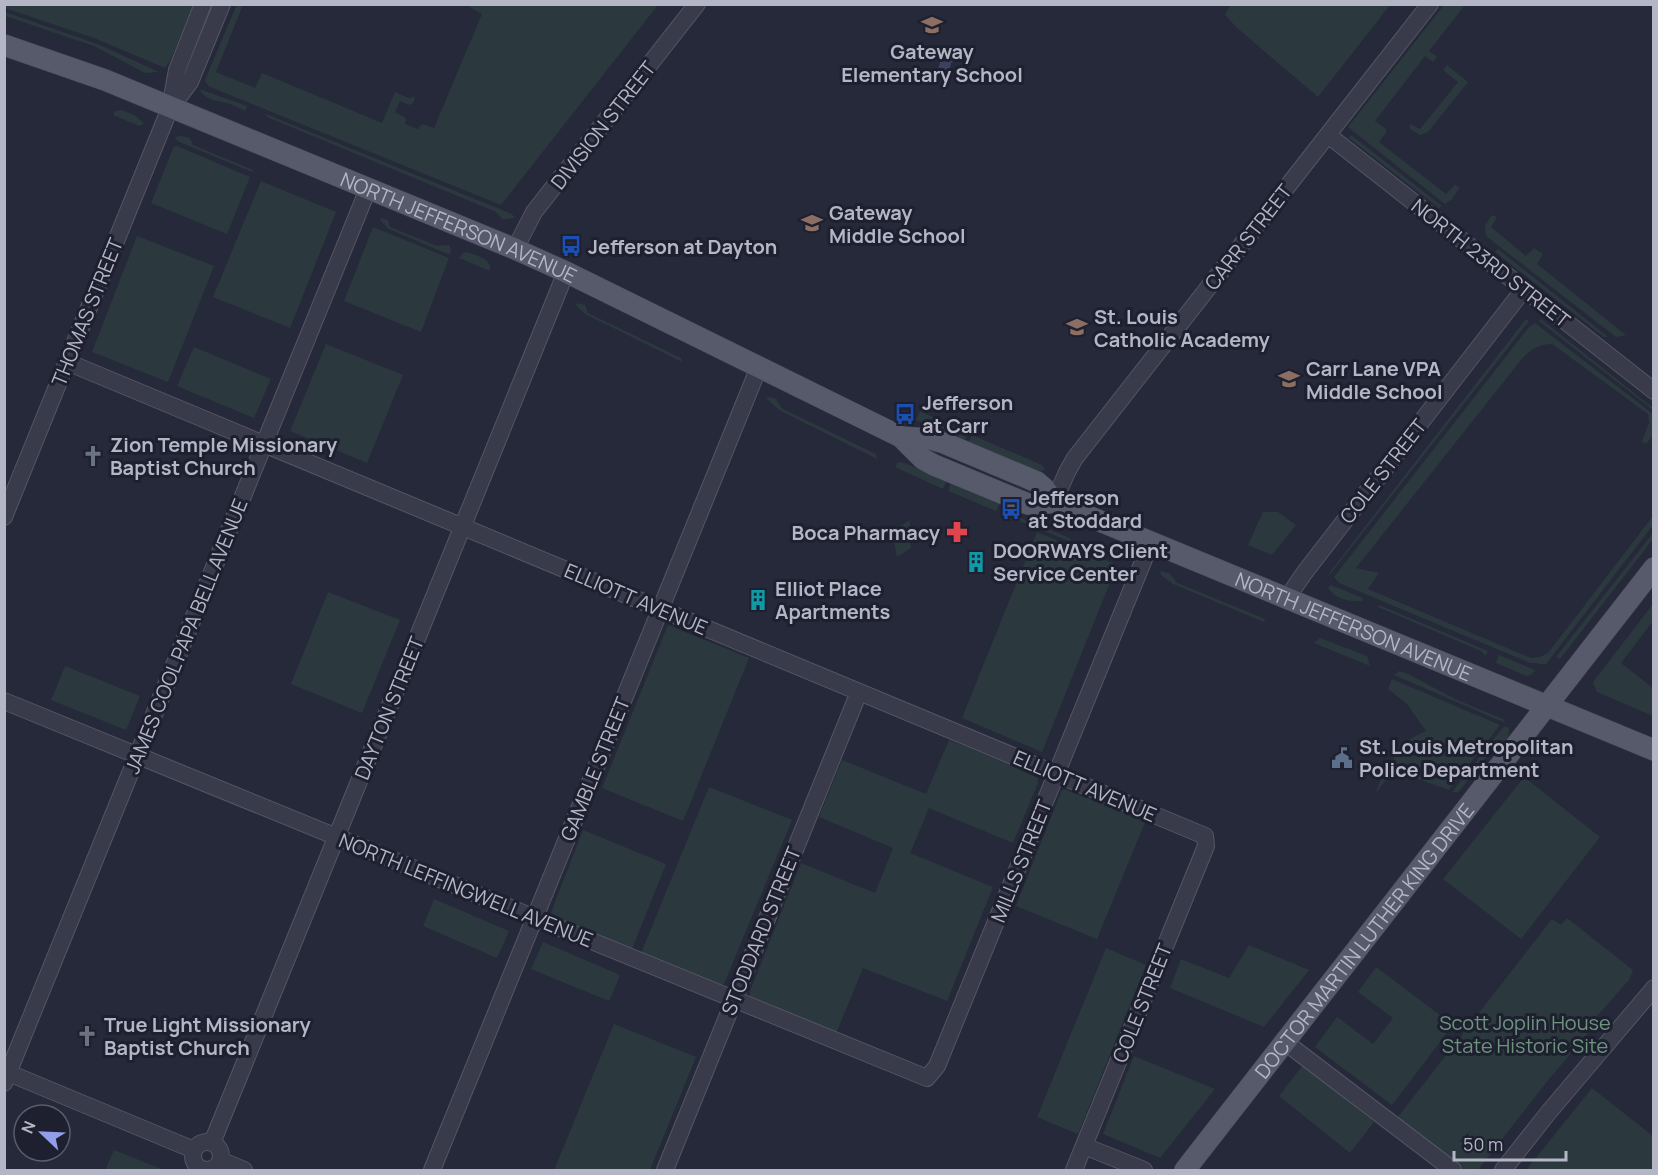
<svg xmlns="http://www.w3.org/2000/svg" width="1658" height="1175" viewBox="0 0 1658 1175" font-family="Manrope,sans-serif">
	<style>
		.green { fill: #2b393e }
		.water { fill: #3b415f }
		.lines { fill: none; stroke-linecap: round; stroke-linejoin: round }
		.minor-casing { stroke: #545665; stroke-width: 18 }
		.major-casing { stroke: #424453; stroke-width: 22 }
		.minor { stroke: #393b4a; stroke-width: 16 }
		.major { stroke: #575a6a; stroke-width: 21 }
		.labels { text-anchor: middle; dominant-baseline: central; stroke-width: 6; stroke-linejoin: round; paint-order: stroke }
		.poi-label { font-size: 20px; font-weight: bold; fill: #b4b6c5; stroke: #1e202f; text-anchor: start }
		.street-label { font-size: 20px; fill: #b4b6c5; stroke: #1e202f }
		.park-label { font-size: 20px; fill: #6e9480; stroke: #1e202f }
	</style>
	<rect width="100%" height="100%" fill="#252939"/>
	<path class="green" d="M5,4h189v1l-24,56 -5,7 -71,-30 -89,-30z
		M237,4l6,1 -27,67 39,16 7,-15 120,50 13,-31 16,7 1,-3 3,2 -2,5 -4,2 -9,-4 -5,11 11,6 -1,6 13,5 4,-5 12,4 48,-114 -16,-9h192l-157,200 -293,-119 -3,-6z
		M1231,4h159v1l-72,92 -81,-69 -12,-13z
		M1444,5h21l-36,46 8,6 -4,5 -8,-6 -50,65 11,8v4l-7,9 67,52 9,-9 5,2 -8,12 -7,5 -97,-77z
		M5,12l95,33 59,27 -14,1 -51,-27 -89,-30z
		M1447,65l21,17 -40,50 -8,3 -10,-6v-5l10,5 38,-47 -15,-12z
		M199,89l48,17 -2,5c-6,-3 -13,-7 -19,-8 -12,-3 -20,-3 -27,-14z
		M122,110l14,6 8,8 -5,2 -26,-11 2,-4z
		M266,114l246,100 3,4 -13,1 -6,-7 -229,-95z
		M1351,135l91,71 -3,2 -90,-70z
		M182,136l8,2 3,7 60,25 -1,2 -75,-31 -2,-4z
		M174,146h3l73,31 -23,57 -76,-31z
		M261,181l75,31 -46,116 -77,-31z
		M1492,215l5,2 -6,10 35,29 8,-8 9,6 -6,10 89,71 -10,2 -130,-101 -1,-10z
		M381,218l7,2 2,7 47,19 12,-1 2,4 -1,6 -61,-26 -9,-9z
		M373,227l76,31 -28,74 -77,-31z
		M137,236l77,30 -46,116 -76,-30z
		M1498,249l110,88h-4l-109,-85z
		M467,252c10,4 25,6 23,19l-31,-13 4,-5z
		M577,303l8,2 3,8 93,45 1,4 -97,-48 -9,-9z
		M1526,319l3,2 -201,256 2,-5z
		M1541,319l112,89v2l-114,-89z
		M1535,323l118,91c1,12 3,23 -8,30l-3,-3 7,-18 -1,-9 -96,-70c-13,0 -23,6 -31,16l-165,208 23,5 -11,16 163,69 9,-1 8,-4 105,-137v9l-107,139c-6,1 -10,-2 -16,-1l-191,-80 -5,-6 195,-250z
		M326,344l77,31 -36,88 -77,-32z
		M194,347l77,32 -17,39 -77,-32z
		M771,397l6,2v3l6,7 93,45 1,5 -98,-49 -13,-12z
		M920,411l48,22 -4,9 -48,-22z
		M972,435l70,30 3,5 -8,1 -69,-28z
		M898,462l7,1 42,18 -4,8 -48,-22z
		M951,483l49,20 -4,8 -48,-20z
		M1009,510l7,6 54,22 1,4 -64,-26z
		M1263,512h15l18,13 -24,30 -24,-10z
		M910,520l1,28 -14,9 -5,-26z
		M1037,532l80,33 -75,187 -80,-34z
		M1653,533v6l-93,120 -4,-2z
		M1160,571l9,2 6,7v2l90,37 -1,3 -91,-38 -12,-9z
		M1331,585l32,13 -1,3c-14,1 -26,-2 -34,-13z
		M328,592l72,28 -38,93 -71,-29z
		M1653,604v17l-32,42 32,25v28l-56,-24 -4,-10z
		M1379,605l109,46 -2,5 -5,-5 -103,-44z
		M668,625l81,33 -66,163 -81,-33z
		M1320,638l47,18 3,10 -56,-23z
		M1499,655l36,15 -4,5 -5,1 -30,-13z
		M65,666l75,30 -14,34 -75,-30z
		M1399,671l9,3 47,25 50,21 -2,2 -109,-47z
		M1392,679l108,46 -51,65 -48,-17c-11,2 -18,9 -23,18h-2l7,-17 4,1 13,-31 26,-13 -19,-27 -19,-15z
		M1504,726l5,2 -1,9 -7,12 -6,-3 -34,43 -3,3h-6z
		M949,740l83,33 6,3v7l-25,60 -84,-35 -19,45 83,34 -46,114 -84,-33 -27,66 -81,-33 -5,-4v-6l51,-128 74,30 18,-45 -74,-31 23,-57 84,34z
		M1524,777l76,60 -79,102 -78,-60z
		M709,787l83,33 -68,164 -5,1 -78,-32z
		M1063,789l83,31 -49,119 -81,-33 45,-114z
		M583,830l83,34 -34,85 -82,-34z
		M434,899l75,32 -12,27 -74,-32z
		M1567,918l66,52 -4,10 -37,42 3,3 -46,54 -71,91h-14l-67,-52 155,-199 9,6z
		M543,942l77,33 -11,26 -78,-32z
		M1249,945l60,25 -45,57 -94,-39 11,-29 48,19z
		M1106,948l40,17 -68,169 -41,-17z
		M1376,967l77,58 -61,80 -77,-58 22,-30 36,27 20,-26 -35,-26z
		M614,1024l82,33 -46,113h-96z
		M1134,1056l81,33 -55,69 -57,-24z
		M1303,1065l71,57 -24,31 -71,-57z
		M1592,1088l61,48v34h-127z
		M114,1150l50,20h-59z"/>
	<path class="water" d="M948,47l5,8 8,3 -1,2h-4l-5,3 -1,6 3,6h-9l-3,3 -4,-5 5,-18 -1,-6z"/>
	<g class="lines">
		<defs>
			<path id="minor" d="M171,107l19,-25 32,-78
				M1328,135l326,256
				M515,249l19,-37 163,-208
				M67,362l1138,474 1,10 -132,324
				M1054,502l13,-30 8,-14 355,-454
				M4,517l166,-409 7,-38 26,-66
				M1287,598l18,-26 219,-283
				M4,701l923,377 10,-12 214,-524
				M1285,1042l168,128
				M4,1071l190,79
				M4,1083l364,-894
				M193 1156a14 14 0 1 1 28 0a14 14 0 1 1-28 0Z
				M212,1143l354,-871
				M1084,1146l60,24
				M220,1160l24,10
				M432,1170l327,-803
				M665,1170l194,-478
				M1503,1170l45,-57 106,-125"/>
			<g id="major">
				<path id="s1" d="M4,45l101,35 410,169 51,23 335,165 22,22 11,6 94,39 10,1 16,-3 600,248"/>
				<path d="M901,437l29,2 14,4 93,39 7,6 10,14"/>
				<path id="s2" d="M1185,1170l469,-602"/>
			</g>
		</defs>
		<use href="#minor" class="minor-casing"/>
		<use href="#major" class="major-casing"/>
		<use href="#minor" class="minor"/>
		<use href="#major" class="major"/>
	</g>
	<defs>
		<symbol id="school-bare" viewBox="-9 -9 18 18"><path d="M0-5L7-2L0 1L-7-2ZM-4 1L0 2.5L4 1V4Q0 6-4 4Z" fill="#8d6e63" stroke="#1e202f" stroke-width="2.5" paint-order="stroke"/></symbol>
		<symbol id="bus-bare" viewBox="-9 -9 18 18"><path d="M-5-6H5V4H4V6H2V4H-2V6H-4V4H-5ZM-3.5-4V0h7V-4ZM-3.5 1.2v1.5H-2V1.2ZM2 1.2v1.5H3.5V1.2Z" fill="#1a4fb4" stroke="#1e202f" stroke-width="2.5" paint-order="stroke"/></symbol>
		<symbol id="church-bare" viewBox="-9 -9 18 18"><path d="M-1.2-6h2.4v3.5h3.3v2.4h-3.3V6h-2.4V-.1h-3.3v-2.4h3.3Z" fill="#6b7280" stroke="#1e202f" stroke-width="2.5" paint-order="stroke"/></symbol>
		<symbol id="pharmacy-bare" viewBox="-9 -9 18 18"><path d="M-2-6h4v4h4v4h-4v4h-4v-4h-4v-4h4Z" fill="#e0444e" stroke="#1e202f" stroke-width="2.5" paint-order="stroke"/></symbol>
		<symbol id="building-bare" viewBox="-9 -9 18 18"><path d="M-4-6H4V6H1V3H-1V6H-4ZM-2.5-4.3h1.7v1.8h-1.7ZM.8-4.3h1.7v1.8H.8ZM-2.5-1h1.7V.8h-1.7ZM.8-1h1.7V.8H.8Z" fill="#0f9aa8" stroke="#1e202f" stroke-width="2.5" paint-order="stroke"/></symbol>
		<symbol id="civic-bare" viewBox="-9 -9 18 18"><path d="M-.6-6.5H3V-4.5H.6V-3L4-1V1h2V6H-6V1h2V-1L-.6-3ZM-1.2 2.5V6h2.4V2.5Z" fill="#5c6f8a" stroke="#1e202f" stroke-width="2.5" paint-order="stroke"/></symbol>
	</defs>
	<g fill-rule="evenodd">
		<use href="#school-bare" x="917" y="10" width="30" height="30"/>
		<use href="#school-bare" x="797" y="208" width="30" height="30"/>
		<use href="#bus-bare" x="556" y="231" width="30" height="30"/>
		<use href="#school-bare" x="1062" y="312" width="30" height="30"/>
		<use href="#school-bare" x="1274" y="364" width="30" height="30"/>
		<use href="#bus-bare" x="890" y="399" width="30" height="30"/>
		<use href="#church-bare" x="78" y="441" width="30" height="30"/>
		<use href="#bus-bare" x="996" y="494" width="30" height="30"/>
		<use href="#pharmacy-bare" x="942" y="517" width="30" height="30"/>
		<use href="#building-bare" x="961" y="547" width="30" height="30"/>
		<use href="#building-bare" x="743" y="585" width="30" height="30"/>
		<use href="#civic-bare" x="1327" y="743" width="30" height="30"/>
		<use href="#church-bare" x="72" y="1021" width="30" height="30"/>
	</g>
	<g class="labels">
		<g class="poi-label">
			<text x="932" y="51" text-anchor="middle">Gateway<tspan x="932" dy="23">Elementary School</tspan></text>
			<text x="829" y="212">Gateway<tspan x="829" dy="23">Middle School</tspan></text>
			<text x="588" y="246">Jefferson at Dayton</text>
			<text x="1094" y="316">St. Louis<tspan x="1094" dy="23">Catholic Academy</tspan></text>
			<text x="1306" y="368">Carr Lane VPA<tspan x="1306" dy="23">Middle School</tspan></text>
			<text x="922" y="402">Jefferson<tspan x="922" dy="23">at Carr</tspan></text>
			<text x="110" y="444">Zion Temple Missionary<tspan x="110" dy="23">Baptist Church</tspan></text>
			<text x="1028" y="497">Jefferson<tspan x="1028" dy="23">at Stoddard</tspan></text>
			<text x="940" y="532" text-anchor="end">Boca Pharmacy</text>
			<text x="993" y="550">DOORWAYS Client<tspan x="993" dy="23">Service Center</tspan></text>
			<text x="775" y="588">Elliot Place<tspan x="775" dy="23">Apartments</tspan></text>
			<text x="1359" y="746">St. Louis Metropolitan<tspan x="1359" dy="23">Police Department</tspan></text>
			<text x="104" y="1024">True Light Missionary<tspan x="104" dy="23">Baptist Church</tspan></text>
		</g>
		<g class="street-label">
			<text transform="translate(603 125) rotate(-52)">DIVISION STREET</text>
			<text stroke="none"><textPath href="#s1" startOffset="490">NORTH JEFFERSON AVENUE</textPath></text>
			<text transform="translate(1248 237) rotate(-52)">CARR STREET</text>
			<text transform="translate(1491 263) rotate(38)">NORTH 23RD STREET</text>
			<text transform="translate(87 312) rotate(-68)">THOMAS STREET</text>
			<text transform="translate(1383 471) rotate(-52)">COLE STREET</text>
			<text transform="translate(636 599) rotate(23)">ELLIOTT AVENUE</text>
			<text stroke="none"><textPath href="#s1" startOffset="1476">NORTH JEFFERSON AVENUE</textPath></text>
			<text transform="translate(186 636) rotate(-68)">JAMES COOL PAPA BELL AVENUE</text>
			<text transform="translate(389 708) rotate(-68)">DAYTON STREET</text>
			<text transform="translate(595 769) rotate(-68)">GAMBLE STREET</text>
			<text transform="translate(1085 786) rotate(23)">ELLIOTT AVENUE</text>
			<text transform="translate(1021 861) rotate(-68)">MILLS STREET</text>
			<text transform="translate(466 890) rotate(22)">NORTH LEFFINGWELL AVENUE</text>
			<text transform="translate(761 931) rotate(-68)">STODDARD STREET</text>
			<text stroke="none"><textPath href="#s2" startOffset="291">DOCTOR MARTIN LUTHER KING DRIVE</textPath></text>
			<text transform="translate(1142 1003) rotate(-68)">COLE STREET</text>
		</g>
		<g class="park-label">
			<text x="1525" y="1022">Scott Joplin House<tspan x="1525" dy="23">State Historic Site</tspan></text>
		</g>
	</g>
	<rect width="1658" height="1175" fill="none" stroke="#b4b6c5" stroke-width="12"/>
	<g transform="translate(42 1133) rotate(293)"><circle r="28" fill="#1e202f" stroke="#5a5c6b" stroke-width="1.5"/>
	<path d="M0-4.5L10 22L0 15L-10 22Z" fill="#929dec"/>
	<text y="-9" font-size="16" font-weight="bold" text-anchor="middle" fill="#b4b6c5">N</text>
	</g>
	<path d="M1454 1151v9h112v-9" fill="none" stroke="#b4b6c5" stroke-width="3"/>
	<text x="1463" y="1151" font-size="18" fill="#b4b6c5" stroke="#1e202f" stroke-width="4.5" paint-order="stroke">50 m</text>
</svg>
